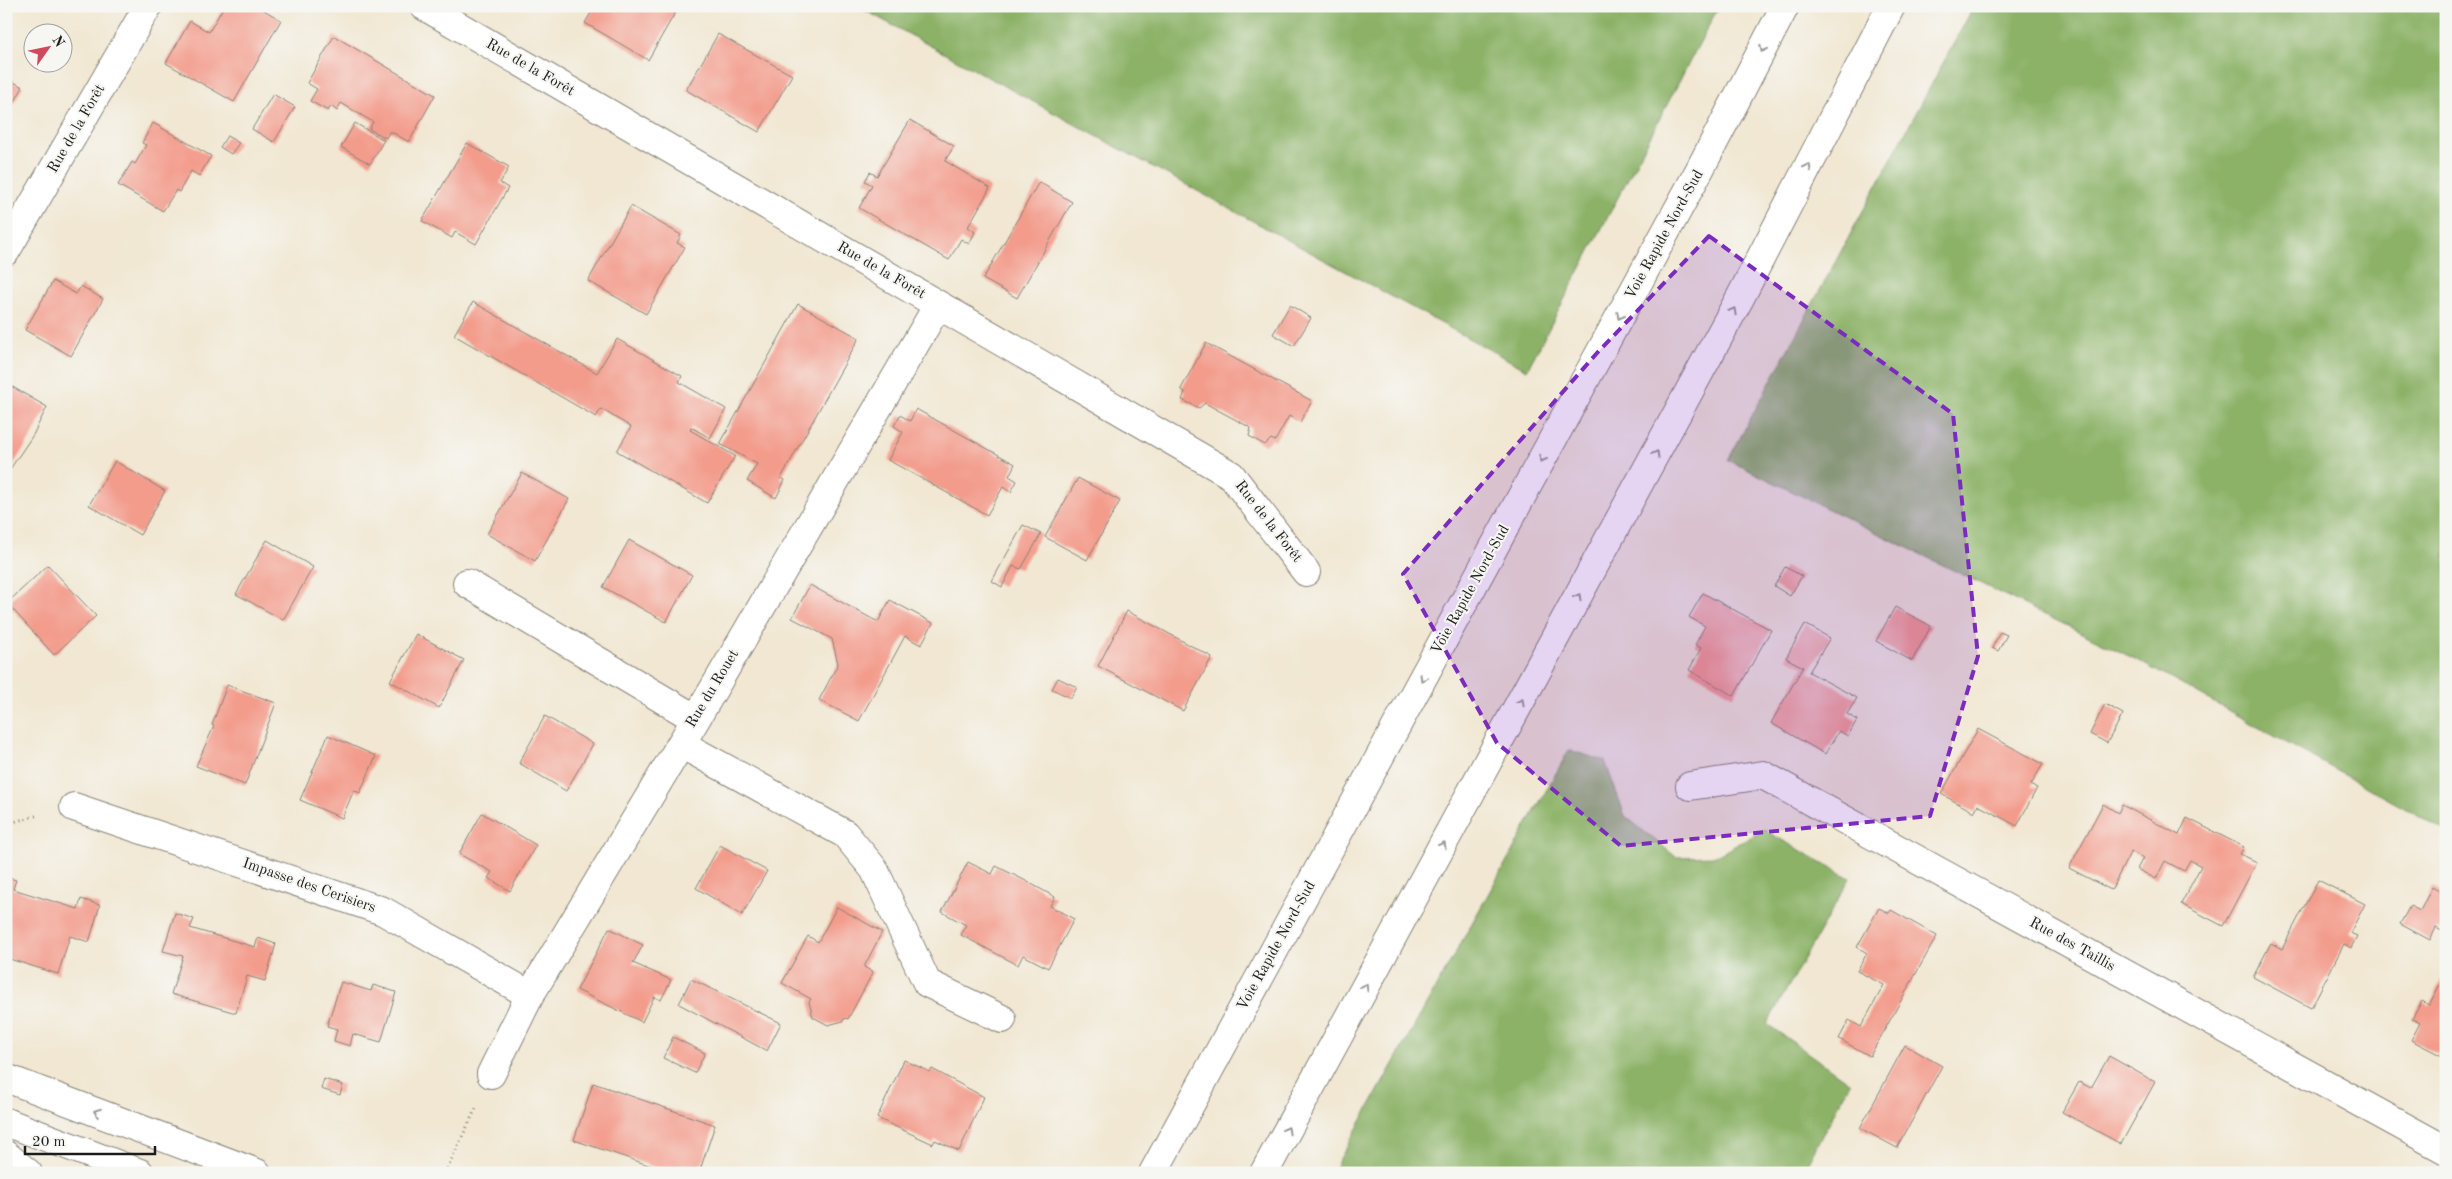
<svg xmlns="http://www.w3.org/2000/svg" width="2452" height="1179" viewBox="0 0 2452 1179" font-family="'Old Standard TT',serif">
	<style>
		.forest { fill: #8cb268; stroke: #546742 }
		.building { fill: #f39c8c }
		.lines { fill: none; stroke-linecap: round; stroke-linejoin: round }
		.minor-casing { stroke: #868277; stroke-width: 30 }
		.major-casing { stroke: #868277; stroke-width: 30 }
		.highway-casing { stroke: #868277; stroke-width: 30 }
		.path { stroke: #868277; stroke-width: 3; stroke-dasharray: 1 4; stroke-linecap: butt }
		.minor { stroke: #fff; stroke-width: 28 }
		.major { stroke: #fff; stroke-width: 28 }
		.highway { stroke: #fff; stroke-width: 28 }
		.oneway { stroke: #999 }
		.marked { fill: #7b2cbf; fill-opacity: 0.2; stroke: #7b2cbf; stroke-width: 4; stroke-dasharray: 10 6; stroke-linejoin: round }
		.labels { text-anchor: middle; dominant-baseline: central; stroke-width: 4; stroke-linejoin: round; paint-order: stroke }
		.street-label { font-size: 15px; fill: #1c1c1c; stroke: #f6f6f2 }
	</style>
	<rect width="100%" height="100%" fill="#f6f6f2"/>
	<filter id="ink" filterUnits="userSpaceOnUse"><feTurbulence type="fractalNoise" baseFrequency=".02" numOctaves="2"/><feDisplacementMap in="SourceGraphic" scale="10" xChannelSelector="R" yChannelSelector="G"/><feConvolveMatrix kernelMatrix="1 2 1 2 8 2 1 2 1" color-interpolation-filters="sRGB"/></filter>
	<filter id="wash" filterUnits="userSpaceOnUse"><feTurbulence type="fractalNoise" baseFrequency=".0096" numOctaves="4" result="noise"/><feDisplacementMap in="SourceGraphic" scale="20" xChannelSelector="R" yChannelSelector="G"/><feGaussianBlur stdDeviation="1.12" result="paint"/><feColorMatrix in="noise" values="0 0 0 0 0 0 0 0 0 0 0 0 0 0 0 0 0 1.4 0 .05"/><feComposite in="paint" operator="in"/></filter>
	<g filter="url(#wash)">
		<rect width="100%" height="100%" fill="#f1e7d2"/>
		<path class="forest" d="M857,6h862l-192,364z
			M1974,6h472v825l-311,-172 -407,-199z
			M1569,750l36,11 20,55 51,41 40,-1 48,-26 86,48 -83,146 83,59 -48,90h-470z"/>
		<g id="blocks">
			<path class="building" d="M224,6h33l24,14 -47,82 -68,-39 24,-42 19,11z
				M595,6h84l-31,54 -63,-37z
				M718,34l74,41 -33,57 -73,-42z
				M334,36l101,59 -26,47 -19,-11 -4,7 -17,-9 4,-7 -32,-19 -4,8 -6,-5 -3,5 -18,-10 7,-12 -10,-6z
				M6,78l17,9 -17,30z
				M273,94l22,13 -21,35 -22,-13z
				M910,120l44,26 -9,15 45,27 -22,39 7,5 -6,12 -8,-5 -12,21 -90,-52 13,-23 -7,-4 5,-9 7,4z
				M153,123l58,33 -12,20 -8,-5 -12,21 -3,-2 -13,21 -45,-26 14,-23 3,2 11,-19 -4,-2z
				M355,123l29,17 -14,24 -29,-17z
				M227,136l12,7 -8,11 -11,-7z
				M467,143l42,24 -9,16 8,5 -32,56 -21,-12 -3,6 -30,-17z
				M1039,182l33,20 -55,96 -34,-19z
				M631,206l50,29 -4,8 8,4 -39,67 -58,-33z
				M53,281l23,13 5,-8 22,13 -32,57 -46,-26z
				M473,302l124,71 20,-34 65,37 -3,6 47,27 -16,29 -19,-11 -1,3 45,26 -28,47 -90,-52 14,-24 -30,-18 -5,8 -142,-82z
				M798,304l61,34 -78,140 4,2 -9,18 -29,-17 10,-17 -37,-20z
				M1290,305l21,13 -17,28 -21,-12z
				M1206,343l106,58 -12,21 -11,-6 -14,25 -4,-2 -6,6 -16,-9 2,-8 -37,-20 -9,-5 -6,5 -17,-8 3,-8 -4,-3z
				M9,385l38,22 -14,28 -27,40v-86z
				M916,409l99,55 -6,12 8,5 -6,11 -8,-5 -16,28 -99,-55 15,-28 -9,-6 6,-11 10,6z
				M115,461l50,30 -25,44 -51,-30z
				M522,473l47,26 -34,62 -48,-27z
				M1078,478l42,23 -33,59 -42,-23z
				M1023,525l18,9 -20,35 -8,-3 -11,21 -10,-6z
				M267,540l46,27 -30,53 -47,-26z
				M629,540l63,35 -26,47 -63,-35z
				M48,565l48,51 -42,39 -47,-52z
				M1785,567l17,9 -12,20 -16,-10z
				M810,585l68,37 12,-22 43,23 -12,22 -16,-9 -46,85 -40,-21 19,-36 -6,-25 -40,-21z
				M1703,593l68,37 -37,66 -45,-26 12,-22 -6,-3 10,-19 -16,-9z
				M1895,607l36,19 -19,35 -36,-20z
				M1127,611l85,46 -29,54 -85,-45z
				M1805,624l25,14 -21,34 48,26 -10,16 10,6 -9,16 -9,-5 -14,23 -54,-31 32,-56 -17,-9z
				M2000,632l7,3 -9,16 -6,-3z
				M416,634l48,26 -25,48 -49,-27z
				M1058,678l19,9 -6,11 -19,-9z
				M227,685l49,18 -31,82 -49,-19 18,-40 -2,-1z
				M2105,704l18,10 -16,29 -17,-9z
				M545,716l48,28 -27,47 -47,-28z
				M1978,729l65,35 -12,21 6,3 -20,38 -39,-21 -4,7 -33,-18z
				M328,735l48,21 -16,37 -6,-3 -12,28 -42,-18z
				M2103,804l15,9 4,-8 57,30 8,-17 57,29 -4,7 17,8 -34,64 -42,-22 20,-38 -11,-6 -6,11 -19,-10 -9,18 -19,-10 6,-11 -12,-7 -20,39 -42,-22z
				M482,813l54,32 -26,46 -22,-13 4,-6 -33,-18z
				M720,845l47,26 -25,44 -46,-27z
				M968,862l24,12 4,-8 30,15 29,16 -5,9 24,13 -26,49 -25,-13 -5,10 -57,-30 5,-10 -24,-13z
				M6,877l10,3 -3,9 65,20 3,-10 19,6 -11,37 -19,-6 -12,38 -52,-16z
				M2318,880l47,24 -15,29 7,3 -6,12 -7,-4 -33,64 -58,-31 18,-34 11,6z
				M2432,887l14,8v38l-10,-5 -6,12 -30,-16 10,-18 10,5z
				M837,907l45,25 -18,35 9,5 -25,47 -3,-1 -2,3 -15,4 -15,-8 -4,-15 2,-3 -29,-16 26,-47 10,6z
				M1879,908l10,5 2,-3 46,26 -67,120 -31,-17 10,-19 12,7 23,-42 -27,-14 10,-18 -10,-6z
				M175,913l19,6 -4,9 65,19 3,-9 18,6 -11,37 -18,-5 -11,37 -65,-19 12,-38 -20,-5z
				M609,928l34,17 -10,18 38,17 -10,20 -7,-3 -12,25 -65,-32z
				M2444,977l2,1v80l-35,-18 9,-17 -8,-4 10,-18 7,4z
				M691,979l90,44 -14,28 -88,-47z
				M341,982l30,9 2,-6 23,7 -15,50 -28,-8 -3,12 -16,-5 3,-12 -10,-3z
				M673,1037l32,16 -10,20 -32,-15z
				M1905,1045l37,21 -45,82 -37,-20z
				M2109,1056l46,26 -34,62 -59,-32 17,-30 12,6z
				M904,1060l26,12 2,-3 52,28 -25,54 -24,-11 -2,4 -56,-26z
				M324,1079l19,6 -3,10 -19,-6z
				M593,1083l122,42 -16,48h-27l-98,-33z"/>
		</g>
	</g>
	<g filter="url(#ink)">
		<use href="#blocks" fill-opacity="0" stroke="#868277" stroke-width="1"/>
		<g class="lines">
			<defs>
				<path id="minor" d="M424,6l807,469 75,97
					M6,251l142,-245
					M467,583l229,136
					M681,744l164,90 29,35 53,114 75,36
					M1690,786l73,-11 683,375
					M74,807l309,104 147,84
					M491,1074l39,-79 166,-276 242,-414"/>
				<path id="major" d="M6,1078l251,95
					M6,1122l134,51"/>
				<path id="highway" d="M6,1155l22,18
					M1153,1173l547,-1004 85,-163
					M1264,1173l477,-877 150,-290"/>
			</defs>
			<use href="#minor" class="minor-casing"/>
			<use href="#major" class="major-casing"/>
			<use href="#highway" class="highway-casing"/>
			<path class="path" d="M6,824l33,-9
				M445,1173l31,-65"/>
			<use href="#minor" class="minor"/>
			<use href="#major" class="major"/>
			<use href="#highway" class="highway"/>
		</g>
		<defs><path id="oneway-chevron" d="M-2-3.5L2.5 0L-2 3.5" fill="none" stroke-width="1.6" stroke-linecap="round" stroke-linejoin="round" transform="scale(1.25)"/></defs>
		<g class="oneway">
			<use href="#oneway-chevron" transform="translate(1763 49) rotate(118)"/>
			<use href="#oneway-chevron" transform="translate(1808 167) rotate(-63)"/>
			<use href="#oneway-chevron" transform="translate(1733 311) rotate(-61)"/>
			<use href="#oneway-chevron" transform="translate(1620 316) rotate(119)"/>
			<use href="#oneway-chevron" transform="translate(1656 454) rotate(-61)"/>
			<use href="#oneway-chevron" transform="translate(1542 459) rotate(119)"/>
			<use href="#oneway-chevron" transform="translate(1578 597) rotate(-61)"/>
			<use href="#oneway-chevron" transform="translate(1423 678) rotate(119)"/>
			<use href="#oneway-chevron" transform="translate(1521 702) rotate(-61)"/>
			<use href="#oneway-chevron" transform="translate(1443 845) rotate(-61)"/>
			<use href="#oneway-chevron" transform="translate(1365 987) rotate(-61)"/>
			<use href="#oneway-chevron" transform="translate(97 1112) rotate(-159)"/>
			<use href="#oneway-chevron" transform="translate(1287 1130) rotate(-61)"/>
		</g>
	</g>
	<path class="marked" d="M1709,236l244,178 25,242 -48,160 -309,30 -124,-103 -94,-169 194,-221z"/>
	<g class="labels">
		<g class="street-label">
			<text transform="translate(530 68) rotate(30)">Rue de la Forêt</text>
			<text transform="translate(77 129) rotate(-60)">Rue de la Forêt</text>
			<text transform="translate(1665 235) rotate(-61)">Voie Rapide Nord-Sud</text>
			<text transform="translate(881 271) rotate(30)">Rue de la Forêt</text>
			<text transform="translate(1268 522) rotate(52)">Rue de la Forêt</text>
			<text transform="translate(1471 590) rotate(-61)">Voie Rapide Nord-Sud</text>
			<text transform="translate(713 689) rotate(-59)">Rue du Rouet</text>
			<text transform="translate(309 886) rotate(19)">Impasse des Cerisiers</text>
			<text transform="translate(2072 945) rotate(29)">Rue des Taillis</text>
			<text transform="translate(1277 946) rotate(-61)">Voie Rapide Nord-Sud</text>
		</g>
	</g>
	<rect width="2452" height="1179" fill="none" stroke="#f6f6f2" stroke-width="25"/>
	<g transform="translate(48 48) rotate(57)"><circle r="24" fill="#f6f6f2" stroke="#9f9f9c"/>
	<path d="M0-4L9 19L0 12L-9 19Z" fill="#d1495b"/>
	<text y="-8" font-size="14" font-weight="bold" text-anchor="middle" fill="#1c1c1c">N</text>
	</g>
	<path d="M25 1146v8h130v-8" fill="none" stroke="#1c1c1c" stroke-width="2.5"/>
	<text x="32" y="1146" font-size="15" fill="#1c1c1c" stroke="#f6f6f2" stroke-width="4" paint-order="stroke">20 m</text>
</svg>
